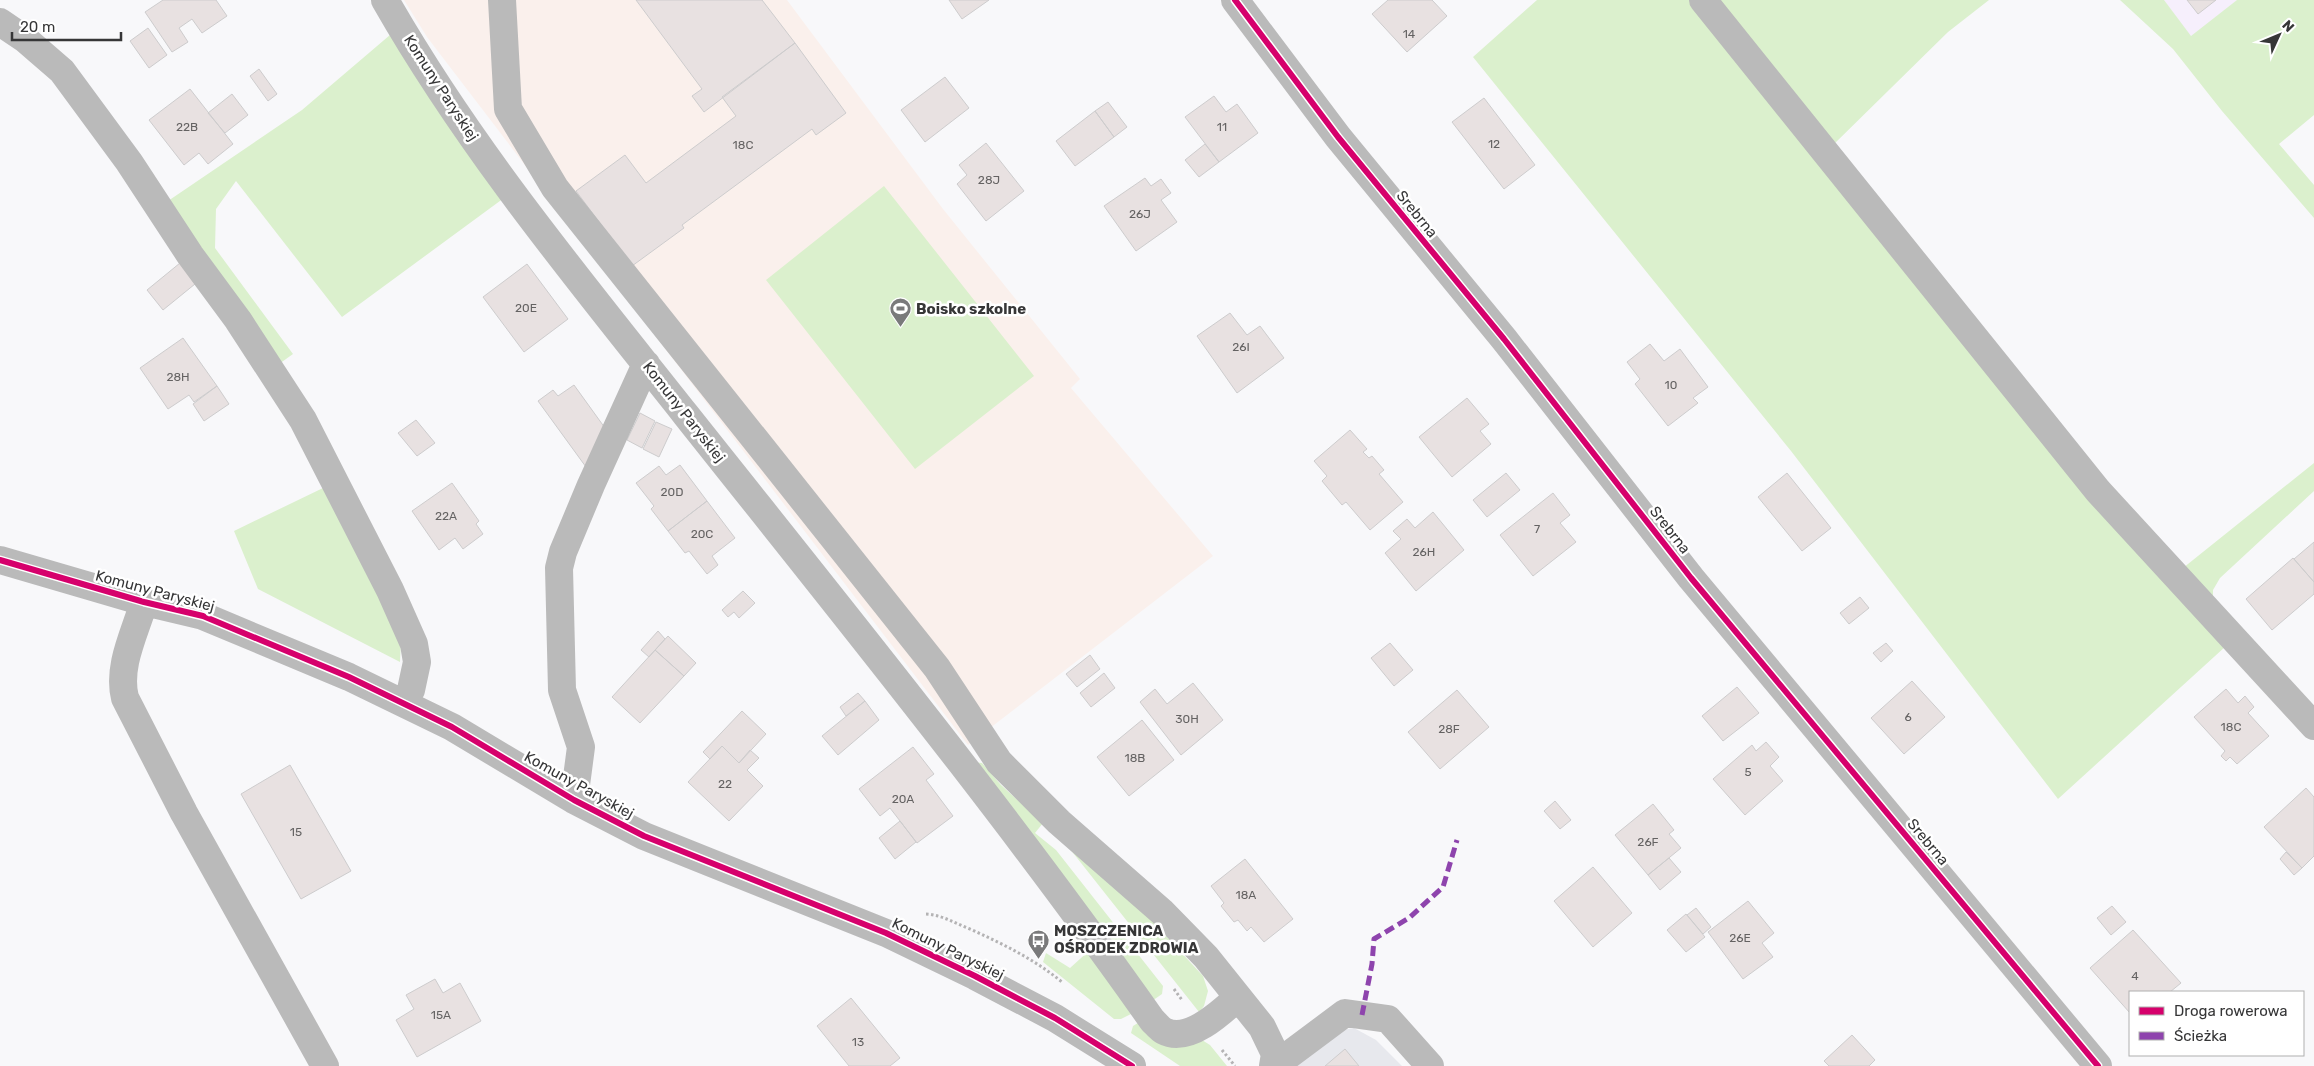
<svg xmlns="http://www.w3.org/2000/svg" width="2314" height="1066" viewBox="0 0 2314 1066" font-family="Rubik,sans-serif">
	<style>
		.built { fill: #e7e8ed }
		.industrial { fill: #f6effc }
		.education { fill: #faf0ec }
		.green { fill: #dbf0cd }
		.building { fill: #e8e1e1; stroke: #cdcccd }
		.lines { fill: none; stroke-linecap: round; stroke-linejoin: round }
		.path { stroke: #b4b3b4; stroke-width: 3; stroke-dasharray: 2.5 2.5; stroke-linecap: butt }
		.minor { stroke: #bababa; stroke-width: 28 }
		.quiet { stroke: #8e44ad; stroke-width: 5; stroke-dasharray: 10 5; stroke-linecap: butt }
		.cycleway-casing { stroke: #fff; stroke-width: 9 }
		.cycleway { stroke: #d6006c; stroke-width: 6 }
		.labels { text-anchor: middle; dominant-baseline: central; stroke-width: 5; stroke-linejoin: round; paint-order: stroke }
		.number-label { font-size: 12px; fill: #646262 }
		.street-label { font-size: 15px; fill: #363637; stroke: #fff }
		.poi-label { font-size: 15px; font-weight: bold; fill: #363637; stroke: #fff; text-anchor: start }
	</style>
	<rect width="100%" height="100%" fill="#f8f8fa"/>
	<path class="built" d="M1354,1028l22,12 26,26h-110l45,-35z"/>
	<path class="industrial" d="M2164,0h73l-46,37z"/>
	<path class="education" d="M404,0h383l156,209 137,170 -9,9 142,168 -245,189 -541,-708z"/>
	<path class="green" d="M1537,0h452l-41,32 -117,115 263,325 89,96 131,-105v28l-94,87 -7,12v16l24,30 -179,163 -267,-348 -318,-394z
		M2120,0h44l27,36 46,-36h77v115l-35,29 35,41v33l-92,-107 -49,-62z
		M390,35l114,163 -162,119 -106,-136 -20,28 -1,39 78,106 -14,10 -111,-163 134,-91z
		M884,186l150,190 -119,93 -149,-189z
		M323,488l78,151 -1,23 -142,-73 -24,-58z
		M971,762l11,1 19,22 42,38 -8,10 21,17 107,136 -1,8 -10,7z
		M1066,844l75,65 62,67 5,15 -4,15 -5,6z
		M1091,949l44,63 -14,7h-7l-71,-57 3,-9 24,15z
		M1141,1021c22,15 34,32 61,19l8,5 17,21h-47l-49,-33 2,-7z"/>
	<path class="building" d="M163,0h53l11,16 -25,17 -10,-14 -13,9 9,14 -16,10 -27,-40z
		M636,0h126l33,43 -91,69 -12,-16 10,-7z
		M949,0h40l-27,19z
		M1388,0h44l15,16 -40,36 -35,-38z
		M2187,0h29l-18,14z
		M148,28l19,27 -18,13 -19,-27z
		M795,43l51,70 -30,22 -4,-6 -130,96 2,3 -52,38 -56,-75 49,-36 21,28 90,-67 -14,-19z
		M259,69l18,25 -9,7 -18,-25z
		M945,77l24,31 -44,34 -24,-32z
		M190,89l43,55 -25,20 -9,-11 -15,12 -35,-45z
		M232,94l16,21 -23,18 -17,-20z
		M1214,96l12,16 11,-8 21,29 -39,29 -34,-45z
		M1484,98l51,67 -31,24 -52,-67z
		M1108,102l19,25 -13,10 -19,-26z
		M1095,111l19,26 -39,29 -19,-25z
		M986,143l38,48 -38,30 -29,-37 10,-9 -8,-10z
		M1205,144l14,18 -20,15 -14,-17z
		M1145,178l6,8 10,-7 10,14 -10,7 16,22 -41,29 -32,-45z
		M180,263l15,21 -32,26 -16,-20z
		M527,264l41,55 -44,33 -41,-55z
		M1230,313l17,22 13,-9 24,32 -47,35 -40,-57z
		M183,338l34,48 -23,16 -5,-7 -21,14 -28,-41z
		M1650,344l14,17 16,-12 28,38 -15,11 5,5 -30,23 -33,-42 5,-5 -13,-17z
		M574,385l31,43 -19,39 -48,-66 15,-11 5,6z
		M217,386l12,18 -25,17 -11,-17z
		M1467,398l22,26 -9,7 11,13 -39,33 -33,-40z
		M640,413l15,8 -13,27 -15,-8z
		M416,420l19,23 -18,13 -19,-23z
		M656,422l16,7 -13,28 -16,-8z
		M1350,430l17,19 -4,3 6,6 3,-2 12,14 -5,4 24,28 -33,28 -24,-28 -4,3 -20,-24 5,-5 -13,-15z
		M680,465l27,36 -39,30 -17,-22 3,-3 -18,-23 23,-17 7,9z
		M1506,473l14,17 -33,27 -14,-17z
		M1787,473l44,55 -29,23 -44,-54z
		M452,483l27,38 -3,3 7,10 -20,15 -8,-11 -16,12 -27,-39z
		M1553,493l17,22 -10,8 16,19 -43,34 -33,-41z
		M707,501l28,37 -23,18 6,9 -11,9 -18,-23 -4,2 -17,-22z
		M1433,512l31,38 -48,41 -31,-38 16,-14 -8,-8 14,-12 8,9z
		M2314,542v40l-20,-23z
		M2293,558l21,24v12l-42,36 -26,-31z
		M743,591l12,12 -16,15 -5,-6 -6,5 -6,-7z
		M1860,597l9,11 -20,16 -9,-11z
		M658,631l7,8 -16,18 -8,-7z
		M668,636l28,27 -12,13 -29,-26z
		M1390,643l23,27 -19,16 -23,-28z
		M1886,643l7,8 -12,11 -8,-9z
		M655,650l29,26 -44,47 -28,-26z
		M1090,655l10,14 -23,18 -11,-13z
		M1104,673l11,15 -24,19 -11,-14z
		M1912,681l33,36 -41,37 -33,-36z
		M1193,683l30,37 -42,35 -41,-53 15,-13 12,15z
		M1737,687l22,26 -36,28 -21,-25z
		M2226,689l12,14 7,-7 9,11 -6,6 21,23 -32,28 -7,-7 -4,4 -5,-5 4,-5 -31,-34z
		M1457,690l32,37 -49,42 -32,-37z
		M858,693l7,8 -19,15 -6,-9z
		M865,701l14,19 -41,35 -16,-19z
		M742,711l24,23 -27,29 -17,-17 -12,13 -7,-7z
		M1142,720l32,40 -45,36 -32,-39z
		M1766,742l13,15 -9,9 13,15 -38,34 -32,-36 39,-34 4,6z
		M722,746l17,17 11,-13 9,8 -12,12 16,16 -34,35 -41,-39z
		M913,747l21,27 -8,6 27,36 -36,27 -27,-35 -10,8 -21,-27z
		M290,765l61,106 -50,28 -60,-105z
		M2306,788l8,9v59l-12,12 -38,-41z
		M1555,801l16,19 -11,9 -16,-18z
		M1653,804l21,26 -5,4 12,14 -33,27 -33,-40z
		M900,821l16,21 -21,17 -16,-21z
		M2286,852l16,16 -8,7 -14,-16z
		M1669,858l12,14 -21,18 -12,-15z
		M1245,859l48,60 -29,23 -13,-15 -4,4 -9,-11 -4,2 -13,-16 3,-3 -13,-17z
		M1593,867l39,46 -39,34 -39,-46z
		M1748,901l26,32 -12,10 11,14 -30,22 -35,-47z
		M2112,906l14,16 -15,13 -14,-17z
		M1696,908l15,19 -8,7 -16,-19z
		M1686,914l19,23 -19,15 -19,-22z
		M2133,930l48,53 -11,9h-40v21l-40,-45z
		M435,979l8,14 17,-10 21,38 -64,36 -21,-37 18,-11 -8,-14z
		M851,998l49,60 -10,8h-41l-32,-40z
		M1852,1035l23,25 -6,6h-40l-5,-5z
		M1345,1049l14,17h-34z"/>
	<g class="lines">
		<path class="path" d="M926,914c16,1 29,9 44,15 33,15 64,30 92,53
			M1174,989l8,11
			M1222,1050l13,16"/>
		<path class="minor" d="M385,0c85,149 195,281 301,415 158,199 320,398 466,605 4,4 8,9 12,11 24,13 58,-19 74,-34
			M502,0l6,109 47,79 382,480 62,94 60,60 103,90 44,45 56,70 13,27 -2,12
			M1235,0l103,137 166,202 187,239 407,488
			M1703,0l395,491 216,235
			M0,22l25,17 37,32 67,91 61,93 48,65 65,100 87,170 24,54 3,18 -6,28 -7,12
			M0,560l144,42 59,14 146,61 103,50 122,73 70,36 242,97 89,43 80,42 77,48
			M144,602c-9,31 -27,64 -19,96l59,115 141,253
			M574,800l7,-53 -19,-57 -3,-122 4,-16 28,-67 55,-121
			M1274,1066l71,-53 43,6 42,47"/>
		<path class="quiet" d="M1362,1015l10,-51 2,-25 35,-21 34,-31 14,-47"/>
		<defs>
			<path id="cycleway" d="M1235,0l103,137 166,202 187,239 407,488
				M0,560l144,42 59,14 146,61 103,50 122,73 70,36 242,97 89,43 80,42 77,48"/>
		</defs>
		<use href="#cycleway" class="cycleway-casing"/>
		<use href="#cycleway" class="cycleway"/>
	</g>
	<defs>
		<symbol id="stadium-pin" viewBox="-11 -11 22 30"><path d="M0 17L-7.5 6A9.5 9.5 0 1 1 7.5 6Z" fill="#7a7a7b" stroke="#fff"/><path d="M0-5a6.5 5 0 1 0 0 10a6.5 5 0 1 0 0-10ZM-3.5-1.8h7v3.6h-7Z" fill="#fff"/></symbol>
		<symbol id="bus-pin" viewBox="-11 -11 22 30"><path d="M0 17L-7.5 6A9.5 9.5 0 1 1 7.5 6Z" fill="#7a7a7b" stroke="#fff"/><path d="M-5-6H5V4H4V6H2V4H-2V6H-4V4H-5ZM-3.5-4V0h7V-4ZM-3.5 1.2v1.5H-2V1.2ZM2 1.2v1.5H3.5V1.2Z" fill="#fff"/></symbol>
	</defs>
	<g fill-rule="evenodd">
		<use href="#stadium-pin" x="888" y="296" width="25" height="34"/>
		<use href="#bus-pin" x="1026" y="928" width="25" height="34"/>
	</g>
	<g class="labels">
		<g class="number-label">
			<text x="1409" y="34">14</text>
			<text x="187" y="127">22B</text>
			<text x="1222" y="127">11</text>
			<text x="1494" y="144">12</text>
			<text x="743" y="145">18C</text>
			<text x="989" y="180">28J</text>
			<text x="1140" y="214">26J</text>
			<text x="526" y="308">20E</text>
			<text x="1241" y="347">26I</text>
			<text x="178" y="377">28H</text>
			<text x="1671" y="385">10</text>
			<text x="672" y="492">20D</text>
			<text x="446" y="516">22A</text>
			<text x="1537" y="529">7</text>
			<text x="702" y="534">20C</text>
			<text x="1424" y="552">26H</text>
			<text x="1908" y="717">6</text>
			<text x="1187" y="719">30H</text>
			<text x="2231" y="727">18C</text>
			<text x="1449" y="729">28F</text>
			<text x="1135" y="758">18B</text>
			<text x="1748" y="772">5</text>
			<text x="725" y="784">22</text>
			<text x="903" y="799">20A</text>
			<text x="296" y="832">15</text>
			<text x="1648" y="842">26F</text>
			<text x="1246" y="895">18A</text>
			<text x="1740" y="938">26E</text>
			<text x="2135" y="976">4</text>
			<text x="441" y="1015">15A</text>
			<text x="858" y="1042">13</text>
		</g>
		<g class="street-label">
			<text transform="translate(441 88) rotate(57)">Komuny Paryskiej</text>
			<text transform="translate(1417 214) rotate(51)">Srebrna</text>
			<text transform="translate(684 412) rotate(52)">Komuny Paryskiej</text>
			<text transform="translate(1670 530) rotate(52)">Srebrna</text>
			<text transform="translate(155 591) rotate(15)">Komuny Paryskiej</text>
			<text transform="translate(579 785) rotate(29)">Komuny Paryskiej</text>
			<text transform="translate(1928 842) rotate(50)">Srebrna</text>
			<text transform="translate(948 949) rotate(26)">Komuny Paryskiej</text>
		</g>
		<g class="poi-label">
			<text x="916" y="309">Boisko szkolne</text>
			<text x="1054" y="931">MOSZCZENICA<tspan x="1054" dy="17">OŚRODEK ZDROWIA</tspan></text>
		</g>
	</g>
	<rect x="2129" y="991" width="175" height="65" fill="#ffffff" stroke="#afafaf"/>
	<rect x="2139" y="1007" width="25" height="8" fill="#d6006c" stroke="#afafaf"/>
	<text x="2174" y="1016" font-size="15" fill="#363637">Droga rowerowa</text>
	<rect x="2139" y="1032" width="25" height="8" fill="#8e44ad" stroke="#afafaf"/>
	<text x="2174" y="1041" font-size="15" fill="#363637">Ścieżka</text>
	<g transform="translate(2279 35) rotate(46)" stroke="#ffffff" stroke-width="4" paint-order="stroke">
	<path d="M0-4L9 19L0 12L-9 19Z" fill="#363637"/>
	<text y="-8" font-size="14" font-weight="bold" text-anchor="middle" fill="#363637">N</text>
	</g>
	<path d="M12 32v8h109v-8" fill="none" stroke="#363637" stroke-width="2.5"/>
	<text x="20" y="32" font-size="15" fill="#363637" stroke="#ffffff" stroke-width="4" paint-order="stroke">20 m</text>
</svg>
